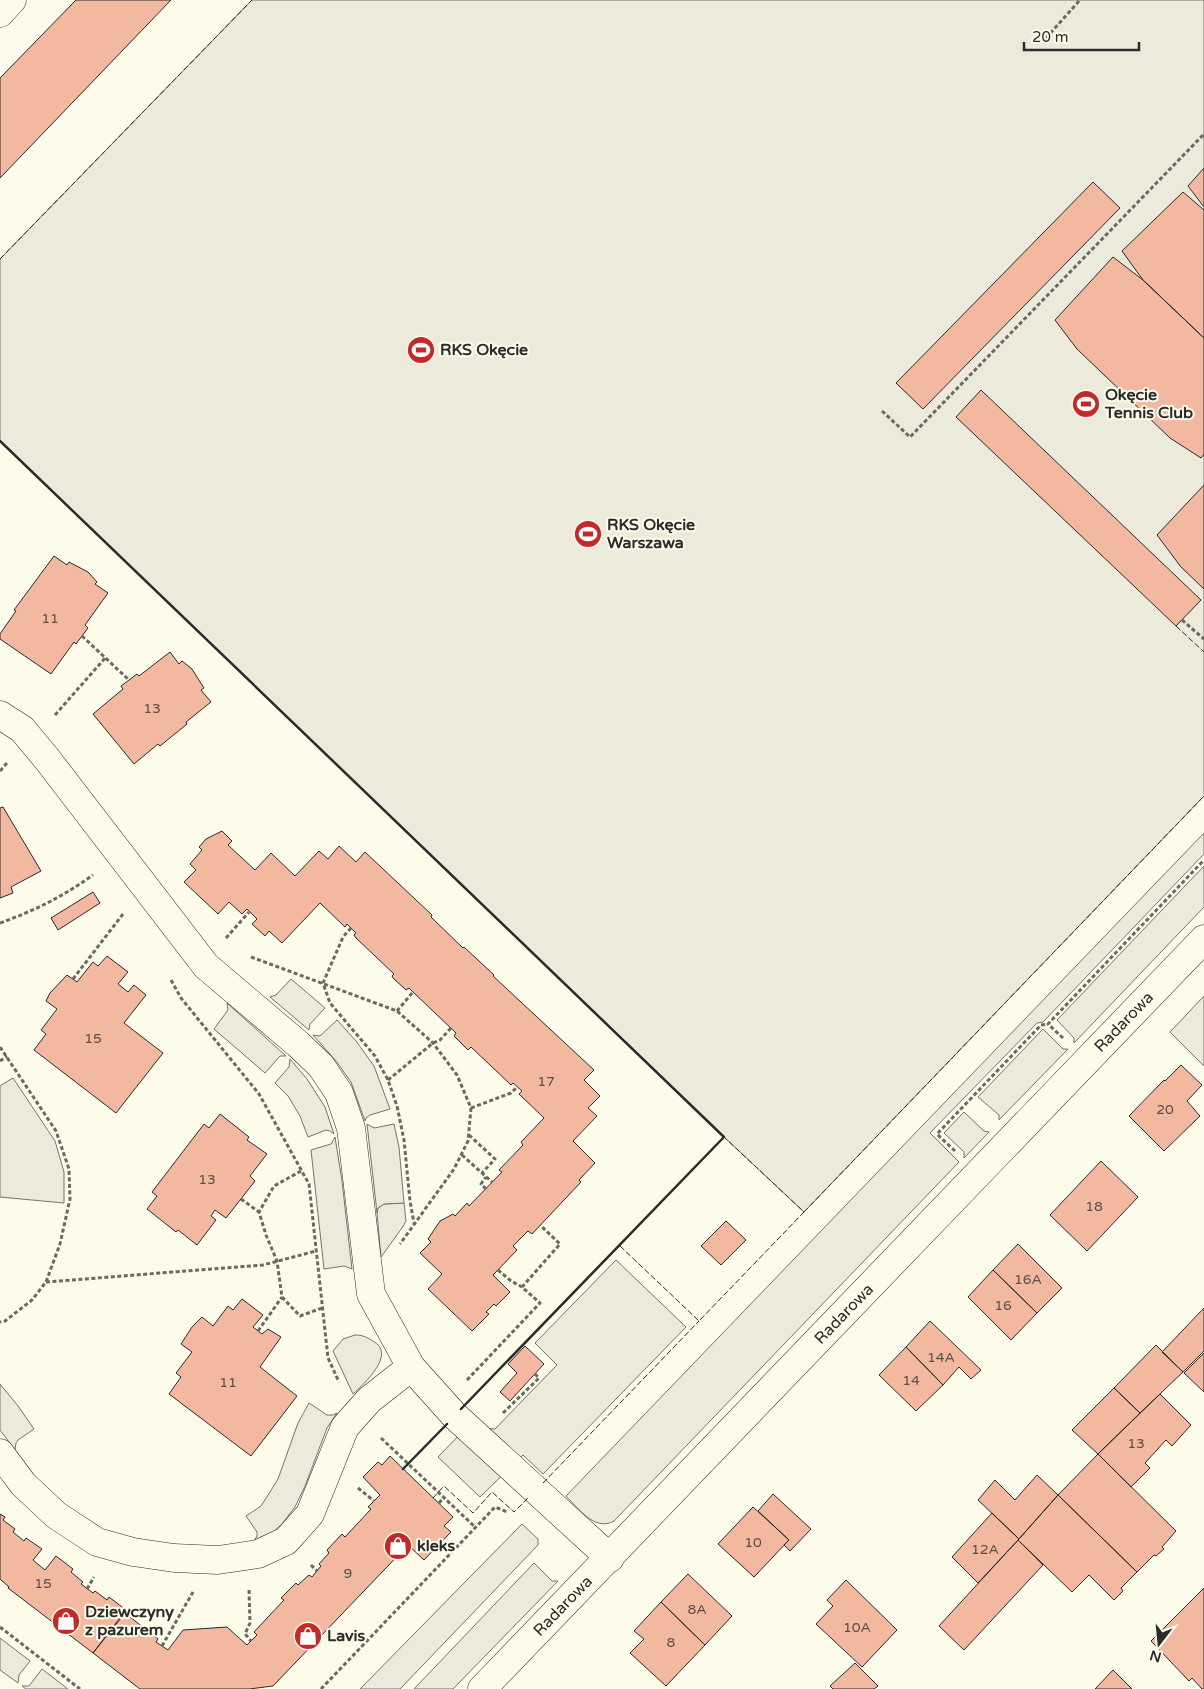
<svg xmlns="http://www.w3.org/2000/svg" width="1204" height="1689" viewBox="0 0 1204 1689" font-family="'Varela Round',sans-serif">
	<style>
		.green { fill: #ecebdb; stroke: #74746e }
		.parking { fill: #eceadb; stroke: #74746e }
		.building { fill: #f2b8a0; stroke: #2b2b2b }
		.lines { fill: none; stroke-linecap: round; stroke-linejoin: round }
		.minor-casing { stroke: #2b2b2b; stroke-width: 29 }
		.path { stroke: #6a6964; stroke-width: 3; stroke-dasharray: 4 2.5; stroke-linecap: butt }
		.minor { stroke: #fdfbea; stroke-width: 28 }
		.fence { stroke: #2b2b2b; stroke-width: 1; stroke-dasharray: 6 2.5; stroke-linecap: butt }
		.wall { stroke: #2b2b2b; stroke-width: 2.5 }
		.labels { text-anchor: middle; dominant-baseline: central; stroke-width: 4; stroke-linejoin: round; paint-order: stroke }
		.number-label { font-size: 14px; fill: #5d4e48 }
		.poi-label { font-size: 16px; font-weight: bold; fill: #2b2b2b; stroke: #fdfbea; text-anchor: start }
		.street-label { font-size: 16px; fill: #2b2b2b; stroke: #fdfbea }
	</style>
	<rect width="100%" height="100%" fill="#fdfbea"/>
	<path class="green" d="M252,0h952v796l-400,416 -80,-75 -724,-696v-182z
		M1204,833v21l-161,168 -6,1 -107,110 29,29 -345,359c-19,11 -36,-13 -48,-25z
		M1204,996v70l-34,-34z
		M13,1078l42,63 9,31v31l-64,-6v-111z
		M404,1203l2,18 -4,7 -21,29 -4,-44 1,-5 6,-4z
		M355,1335c7,0 12,2 18,6 24,13 -9,43 -20,53l-20,-43 10,-12z
		M522,1524l16,15v6l-138,144h-40z"/>
	<path class="parking" d="M1204,866v41l-130,136v-5l-17,-18z
		M291,979l34,29 -15,16 -1,6 -39,-33 6,-2z
		M227,1003l59,53h-6l-15,17 -51,-44 14,-19z
		M337,1020l19,21 18,25 16,43 -20,6 -4,3 -1,3 -14,-39 -15,-21 -23,-26 7,1z
		M1043,1029l20,20h5l-69,71v-5l-21,-18z
		M290,1059l17,20 18,28 9,27 -4,-3 -4,-1 -18,7 -8,-21 -12,-20 -13,-13 14,-16z
		M964,1112l20,19 5,1 -25,26v-6l-20,-19z
		M367,1124l7,4 20,-4 5,23 5,56 -20,1 -6,4 -1,5z
		M335,1137l7,44 10,88 -8,-3 -20,3 -13,-119 20,-6z
		M616,1260l70,67 -143,147 -20,-19 -43,42 -42,-40 29,-30 28,2 62,-64 -22,-22z
		M0,1384l18,22 16,23 -16,11 -2,3 -1,7 -15,-20z
		M309,1403l18,12h6l4,-2 -10,15 -22,58 -10,21 -13,17 -10,9 -18,8 3,-5v-4l-11,-16 15,-10 9,-14 8,-13 20,-56z
		M534,1563l18,18h6l-105,108h-39z
		M0,1638l30,23 -11,14 -1,8 -18,-13z
		M42,1669l26,20h-42l-4,-3h7z"/>
	<path class="building" d="M76,0h95l-171,178v-100z
		M1204,168v39l-16,-21z
		M1093,182l27,26 -197,201 -27,-26z
		M1183,192l21,18v128l-61,-58 -21,-29z
		M1113,257l30,23 61,58v116l-3,4 -31,-20 -93,-89 -22,-29z
		M981,390l220,210 -25,26 -220,-209z
		M1204,485v104l-23,-22 -24,-32z
		M54,556l13,9 2,-3 19,10 9,10 -2,2 13,9 -23,32 3,3 -12,16 -2,-2 -23,32 -51,-35v-5l16,-23 -2,-1z
		M170,652l9,12 3,-3 10,8 12,19 -3,2 10,12 -25,20 1,2 -27,22 -2,-2 -24,20 -41,-50 30,-25 -2,-3 16,-12 2,2z
		M3,807l38,64 -30,16 2,6 -13,5v-90z
		M222,831l10,10 -4,4 27,25 16,-17 24,23 24,-25 9,8 11,-13 17,16 9,-10 67,63 -1,2 32,31 1,-1 30,28 -1,1 101,94 -10,10 16,16 -12,12 9,8 -24,25 22,22 -16,17 2,2 -49,52 -4,-3 -15,15 4,4 -24,25 17,17 -14,14 -2,-2 -8,8 3,2 -17,17 -44,-42 14,-15 -22,-21 11,-11 -3,-3 12,-18 13,-7 2,2 12,-13 2,3 33,-34 -3,-2 24,-25 -2,-3 23,-24 -25,-24 3,-3 -9,-8 -2,2 -40,-38 -3,3 -14,-14 2,-3 -43,-41 -4,-4 -3,2 -13,-12 -1,-2 2,-2 -38,-36 -2,-3 2,-2 -9,-9 -2,3 -25,-24 -38,40 -13,-12 -4,5 -13,-12 5,-5 -10,-10 -5,5 -13,-12 -11,12 -34,-32 12,-12 -6,-6 12,-14 -3,-3 7,-8z
		M93,892l7,11 -42,27 -7,-12z
		M107,956l21,16 -10,12 10,8 6,-7 12,10 -22,28 39,30 -47,60 -82,-63 12,-16 -5,-4 16,-21 -11,-8 4,-8 17,-18 10,7 16,-20 5,4z
		M1181,1065l21,20 -15,16 13,15 -36,35 -35,-35 35,-36 1,1z
		M220,1114l29,23 -2,3 20,14 -17,22 5,5 -29,37 -11,-8 -4,6 5,4 -19,25 -19,-15 -2,2 -29,-23 10,-13 -5,-4 52,-68 5,4z
		M1101,1161l37,36 -51,54 -37,-36z
		M726,1221l20,19 -25,25 -20,-19z
		M1018,1244l44,44 -25,25 -44,-43z
		M993,1270l44,43 -26,27 -43,-43z
		M242,1299l21,16 -10,12 9,7 6,-5 13,8 -21,30 37,29 -46,60 -82,-62 12,-17 -5,-4 16,-21 -11,-8 11,-17 10,-10 11,9 15,-20 5,4z
		M1204,1308v43l-21,21 -21,-20z
		M930,1321l51,49 -10,9 -12,-12 -16,18 -37,-38z
		M1156,1345l27,27 -43,41 -26,-25z
		M525,1346l19,18 -34,37 -10,-9 17,-19 -9,-9z
		M906,1347l37,38 -27,26 -37,-36z
		M1204,1353v39l-20,-19z
		M1114,1388l26,25 -42,41 -26,-24z
		M1160,1394l31,31 -19,21 -6,-6 -21,23 5,5 -19,19 -33,-33z
		M1098,1454l78,77 -14,16 2,2 -8,7 -2,-1 -17,17 -79,-77z
		M390,1456l63,61 -9,9 7,6 -27,28 -16,-15 -135,141 -24,3h-109l-47,-36 32,-40 33,26 -2,3 12,8 15,-20 44,-3 20,18 10,-10 -3,-3 30,-32 -3,-2 15,-15 2,2 11,-10 3,2 9,-11 -2,-2 10,-11 -2,-3 15,-16 3,3 26,-28 -3,-2 12,-12 -17,-18 15,-15 4,3z
		M1037,1475l21,20 -39,44 -41,-39 17,-20 20,20z
		M773,1494l38,35 -21,22 -6,-6 5,-5 -31,-29z
		M1058,1495l79,77 -16,16 2,3 -9,9 -25,-25 -17,17 -54,-52z
		M753,1507l36,33 -35,37 -36,-33z
		M992,1513l27,26 -41,44 -26,-26z
		M0,1514l5,3 -2,3 12,9 -2,3 11,9 2,-3 16,11 -9,11 12,10 11,-14 17,13 -2,3 12,10 -2,2 12,9 2,-2 12,9 2,-3 17,13 -33,43 -85,-65 1,-1 -9,-8z
		M1018,1540l25,25 -79,85 -25,-24z
		M688,1574l44,42 -27,29 -44,-43z
		M846,1580l51,50 -35,37 -46,-43 17,-18 -6,-6z
		M1204,1588v101h-2l-10,-11 -3,3 -38,-40z
		M661,1602l44,43 -39,41 -36,-33 14,-14 -10,-8z
		M855,1663l23,23 -4,3h-41l-3,-3z
		M1113,1670l19,19h-37z"/>
	<g class="lines">
		<defs>
			<path id="minor" d="M0,13l12,-13
				M0,715l22,14 25,30 159,207 92,78 23,22 18,27 12,35 20,166 40,73 44,49 155,142
				M0,1453l23,31 33,31 41,27 36,10 41,6 44,2 40,-6 28,-13 24,-27 35,-87 24,-27 42,-33
				M482,1689l722,-750"/>
		</defs>
		<use href="#minor" class="minor-casing"/>
		<path class="path" d="M1046,38l34,-38
			M882,411l28,26 294,-303
			M1182,620l22,19
			M82,636l47,44
			M55,715l51,-58
			M0,771l7,-8
			M0,923c36,-13 62,-26 93,-48
			M351,928l-8,9 -20,46 7,20 45,53 13,24 9,26 7,34 6,61 4,22
			M226,938l23,-26
			M251,957l146,54 36,32 24,32 14,33 -3,33 -14,28 -54,75
			M73,979l50,-65
			M171,980l10,18 78,96 50,90 19,174 11,24
			M397,1011l16,-19
			M1063,1038l-15,-14 156,-164
			M0,1047l56,84 13,38 1,30 -10,45 -14,38 -14,18 -27,21 -5,1
			M0,1061l7,-5
			M388,1080l45,-37 7,-3 11,-12
			M471,1108l40,-15 6,-6
			M469,1135l26,24 -13,14
			M955,1151l-18,-17 104,-109 7,-1
			M462,1155l30,27
			M301,1171l-27,15 -15,26 7,23 11,26 5,36 18,19 22,-8
			M486,1189l-5,-5 5,-7
			M241,1199l18,13
			M498,1270l13,11 11,6
			M46,1282l217,-17 53,-14
			M258,1331l24,-34
			M467,1380l73,-77 -18,-16 38,-43 -20,-19
			M503,1413l36,-35 -4,-4
			M381,1438l94,89
			M358,1488l16,13
			M439,1503l5,-6
			M311,1565l6,6
			M87,1589l7,-12
			M249,1590l1,33 -5,11 6,7
			M0,1627l80,62
			M162,1646l31,-54
			M321,1689l174,-182 12,5"/>
		<use href="#minor" class="minor"/>
		<path class="fence" d="M0,259l252,-259
			M1176,626l28,26
			M804,1212l400,-416
			M620,1246l79,75 105,-109 -80,-75
			M543,1483l156,-162
			M433,1498l11,-12 29,27 19,-21 22,20 15,-15"/>
		<path class="wall" d="M0,441l724,696 -263,272
			M403,1469l44,-45"/>
	</g>
	<defs>
		<symbol id="stadium-disc" viewBox="-11 -11 22 22"><circle r="9.5" fill="#c62828" stroke="#fdfbea"/><path d="M0-5a6.5 5 0 1 0 0 10a6.5 5 0 1 0 0-10ZM-3.5-1.8h7v3.6h-7Z" fill="#fff"/></symbol>
		<symbol id="shop-disc" viewBox="-11 -11 22 22"><circle r="9.5" fill="#c62828" stroke="#fdfbea"/><path d="M-5-2.5h2.3a2.7 3.5 0 0 1 5.4 0H5L5.5 6h-11ZM-1.5-2.5h3a1.5 2.3 0 0 0-3 0Z" fill="#fff"/></symbol>
	</defs>
	<g fill-rule="evenodd">
		<use href="#stadium-disc" x="405" y="334" width="32" height="32"/>
		<use href="#stadium-disc" x="1070" y="388" width="32" height="32"/>
		<use href="#stadium-disc" x="572" y="518" width="32" height="32"/>
		<use href="#shop-disc" x="382" y="1530" width="32" height="32"/>
		<use href="#shop-disc" x="50" y="1605" width="32" height="32"/>
		<use href="#shop-disc" x="292" y="1620" width="32" height="32"/>
	</g>
	<g class="labels">
		<g class="number-label">
			<text x="50" y="618">11</text>
			<text x="152" y="708">13</text>
			<text x="93" y="1038">15</text>
			<text x="546" y="1081">17</text>
			<text x="1165" y="1109">20</text>
			<text x="207" y="1179">13</text>
			<text x="1094" y="1206">18</text>
			<text x="1028" y="1279">16A</text>
			<text x="1003" y="1305">16</text>
			<text x="941" y="1357">14A</text>
			<text x="911" y="1380">14</text>
			<text x="228" y="1382">11</text>
			<text x="1136" y="1443">13</text>
			<text x="753" y="1542">10</text>
			<text x="985" y="1549">12A</text>
			<text x="348" y="1573">9</text>
			<text x="43" y="1583">15</text>
			<text x="697" y="1609">8A</text>
			<text x="857" y="1627">10A</text>
			<text x="671" y="1642">8</text>
		</g>
		<g class="poi-label">
			<text x="440" y="350">RKS Okęcie</text>
			<text x="1105" y="395">Okęcie<tspan x="1105" dy="18">Tennis Club</tspan></text>
			<text x="607" y="525">RKS Okęcie<tspan x="607" dy="18">Warszawa</tspan></text>
			<text x="417" y="1546">kleks</text>
			<text x="85" y="1612">Dziewczyny<tspan x="85" dy="18">z pazurem</tspan></text>
			<text x="327" y="1636">Lavis</text>
		</g>
		<g class="street-label">
			<text transform="translate(1124 1022) rotate(-46)">Radarowa</text>
			<text transform="translate(844 1314) rotate(-46)">Radarowa</text>
			<text transform="translate(563 1606) rotate(-46)">Radarowa</text>
		</g>
	</g>
	<g transform="translate(1159 1644) rotate(196)" stroke="#fdfbea" stroke-width="4" paint-order="stroke">
	<path d="M0-4L9 19L0 12L-9 19Z" fill="#2b2b2b"/>
	<text y="-8" font-size="14" font-weight="bold" text-anchor="middle" fill="#2b2b2b">N</text>
	</g>
	<path d="M1024 42v8h115v-8" fill="none" stroke="#2b2b2b" stroke-width="2.5"/>
	<text x="1032" y="42" font-size="15" fill="#2b2b2b" stroke="#fdfbea" stroke-width="4" paint-order="stroke">20 m</text>
</svg>
